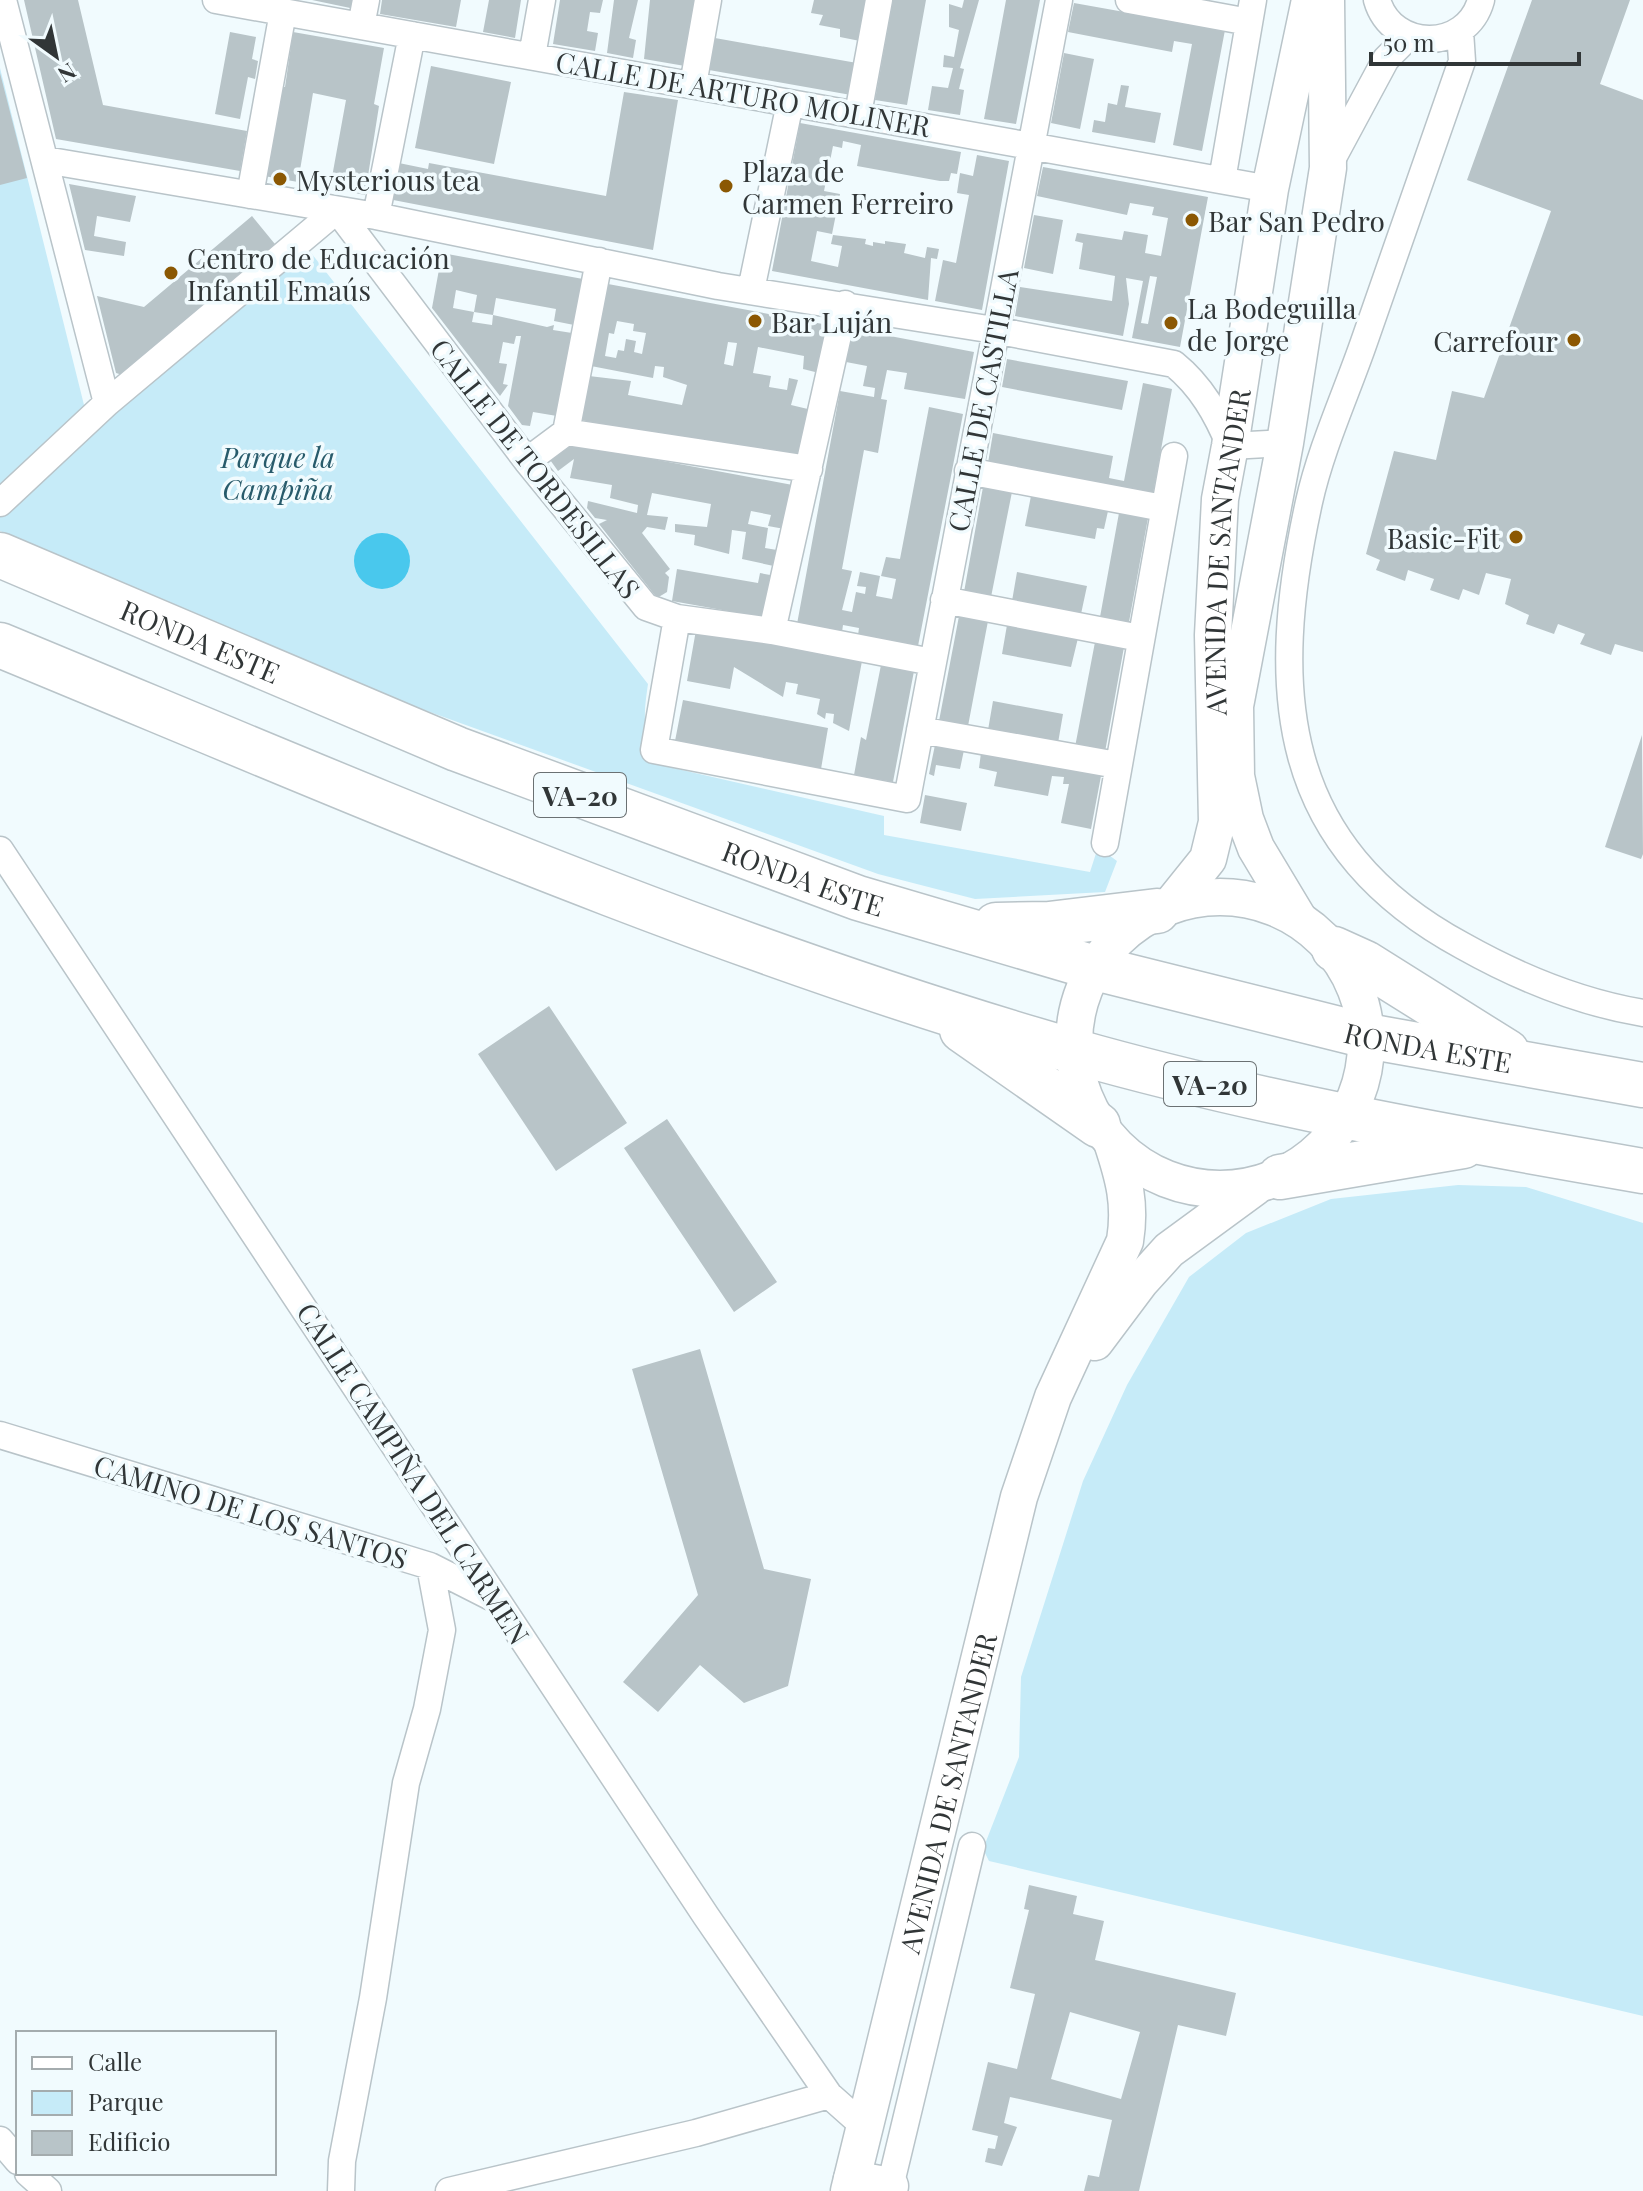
<svg xmlns="http://www.w3.org/2000/svg" width="1643" height="2191" viewBox="0 0 1643 2191" font-family="'Playfair Display',serif">
	<style>
		.green { fill: #c6ebf8 }
		.water { fill: #49c8ed }
		.building { fill: #b8c4c8; fill-rule: evenodd }
		.lines { fill: none; stroke-linecap: round; stroke-linejoin: round }
		.street-casing { stroke: #b9c4c9; stroke-width: 29 }
		.secondary-casing { stroke: #b9c4c9; stroke-width: 39 }
		.highway-casing { stroke: #b9c4c9; stroke-width: 47 }
		.street { stroke: #fff; stroke-width: 26 }
		.secondary { stroke: #fff; stroke-width: 36 }
		.highway { stroke: #fff; stroke-width: 44 }
		.poi-dot { fill: #8b5803; stroke: #f1fbfe; stroke-width: 3 }
		.labels { text-anchor: middle; dominant-baseline: central; stroke-width: 7; stroke-linejoin: round; paint-order: stroke }
		.shield { fill: #f1fbfe; stroke: #6b7173; stroke-width: 2 }
		.shield-label { font-size: 26px; font-weight: bold; fill: #313637 }
		.street-label { font-size: 28px; fill: #313637; stroke: #f1fbfe }
		.poi-label { font-size: 28px; fill: #313637; stroke: #f1fbfe; text-anchor: start }
		.park-label { font-size: 28px; font-style: italic; fill: #285b6b; stroke: #f1fbfe }
	</style>
	<rect width="100%" height="100%" fill="#f1fbfe"/>
	<path class="green" d="M0,68l88,353 213,-181 347,444c-6,41 -6,54 25,84l211,48v19l206,37 8,-25 19,14 -12,31 -130,7 -97,-25 -462,-167 -416,-176z
		M1458,1185l68,2 117,36v793l-654,-155 -6,-12 36,-92 2,-80 62,-196 44,-96 62,-108 57,-44 85,-34z"/>
	<path class="water" d="M354 561a28 28 0 1 1 56 0a28 28 0 1 1-56 0Z"/>
	<path class="building" d="M24,0h54l25,105 144,26 -7,40 -184,-32z
		M312,0h45l-2,9z
		M382,0h79l-5,27 -76,-13z
		M489,0h32l-6,38 -32,-6z
		M560,0h43l-3,13 -10,-1 -3,19 11,2 -3,18 -42,-7z
		M614,0h24l-9,38 7,2 -3,18 -26,-5z
		M650,0h46l-11,66 -41,-7z
		M814,0h54l-8,41 -20,-4v-8l-21,-4 4,-10 -12,-2z
		M893,0h33l-19,105 -32,-5z
		M964,0h15l-19,68 4,1 -5,20 5,1 -4,25 -32,-5 4,-24 16,2 5,-20 -10,-1 1,-12 10,2 5,-27 -10,-3v-23l13,4z
		M1006,0h34l-24,124 -32,-5z
		M1532,0h98l-30,84 43,16v552l-28,-8 -4,11 -31,-11 5,-10 -27,-10 -4,10 -28,-10 3,-9 -24,-11 6,-25 -25,-6 -7,22 -16,-6 -4,11 -29,-10 4,-11 -26,-9 -3,11 -29,-11 4,-10 -14,-6 28,-103 42,9 16,-69 32,7 67,-187 -84,-31z
		M1074,3l151,27 -23,121 -29,-6 19,-101 -18,-3 -2,11 -104,-20z
		M230,32l26,5 -4,22 6,2 -3,18 -7,-2 -8,42 -25,-5z
		M293,32l91,16 -10,56 5,2 -14,89 -35,-7 16,-88 -33,-7 -15,89 -34,-6 15,-89h6z
		M715,38l142,25 -6,32 -142,-25z
		M1064,53l30,6 -14,70 -29,-6z
		M431,66l80,16 -17,82 -79,-16z
		M0,73l27,105 -27,7z
		M1121,85l8,1 -4,21 36,6 -6,30 -63,-11 2,-12 11,2 3,-19 9,2z
		M624,92l54,8 -25,150 -265,-51 6,-37 34,7 1,-6 177,33z
		M800,123l161,29 -4,22 -6,-1 -2,8h-9l-83,-15 4,-21 -18,-4 -1,7 -9,-2 -9,45 16,3 -8,40 -15,-3 -6,30 27,6 4,-21 -11,-2 2,-9 33,4 -1,5 8,2v-4l12,2v-3l21,3 -2,9 21,5 2,-11 12,2 -2,10 -6,-1 -3,42 -156,-29z
		M977,155l32,6 -27,149 -47,-9 8,-41 13,3 13,-68 -12,-2 3,-20 13,3z
		M1043,167l165,30 -28,150 -48,-9 11,-57 -17,-3 3,26 -6,32 -108,-20 5,-29 92,14 3,-25 -36,-7 4,-26 -8,-2 2,-8 45,7 2,-9 24,4 -3,18 16,3 7,-38 -16,-3 2,-8 -24,-4 -3,12 -90,-19zM1150,276l7,1 -9,47 -7,-1z
		M69,184l67,12 -6,26 -33,-6 -3,20 32,6 -2,14 -39,-6z
		M1034,215l29,5 -10,54 -29,-6z
		M252,216l27,33 -153,127 -10,-3 -19,-77 47,11z
		M442,253l141,26 -9,46 -20,-4 2,-12 -60,-11 -3,17 -19,-3 -2,10 20,3 1,-10 54,12 7,-2 -1,5 19,3 -15,83 -24,-4 -3,14 -8,-1 -14,-19 13,-70h-5l-2,8 -11,-2 -4,21 8,1 -4,20 5,1 -8,11 -68,-88zM456,290l21,5 -3,17 -21,-4z
		M608,284l220,41 -9,48 -16,-4 1,-13 -46,-9 -5,26 18,3 -2,11 18,3 2,-12 9,2 -7,25 21,5 -10,51 -221,-41 8,-44 42,5 -3,14 54,10 5,-20 -24,-8 1,-10 -9,-1 -2,12 -62,-12zM617,321l17,3 -1,7 13,2 -4,21 -8,-2 2,-11 -10,-2 -2,12 -6,-1 -2,8 -11,-2 4,-23 5,1zM728,342l9,1 -4,23 -9,-2z
		M853,329l121,23 -9,47 -61,-10 3,-16 -20,-3 -6,29 6,1 -9,53 -14,-3 -22,119 10,2 -10,39 10,2 4,-20 9,2 1,-7 -9,-1 3,-14 20,4 -4,20 16,3 4,-20 -15,-3 5,-19 14,2 29,-152 34,7 -45,232 -60,-11 1,-7 -16,-3 -1,7 -45,-8 43,-233 34,6 1,-9 -12,-2 4,-20 -21,-4z
		M1007,359l121,22 -6,29 -120,-23z
		M1143,383l29,6 -19,105 -165,-31 5,-30 120,23 -4,22 15,3z
		M566,443l232,43 -8,44 -22,-4 3,-11 -20,-4 -3,13 20,4 -3,20 12,2 2,-13 9,2 -5,29 -41,-9 4,-27 -14,-2 -3,24 -35,-9 1,-10 -20,-3v-8l32,3 4,-23 -59,-11 -5,22 21,2 -3,13 -18,-3 -5,6 28,36 -5,4 4,4 -2,15 -10,6 -58,-74 8,-4 -12,-2 -8,-10 1,-7 49,12 1,-8 -28,-7 2,-13 -42,-7 4,-19 -16,12 -10,-14z
		M983,487l29,5 -21,105 -27,-5z
		M1031,496l77,15 -4,18 -7,-1 -2,11 -70,-13z
		M1119,513l29,5 -19,104 -29,-5z
		M677,569l81,14 2,-10 21,4 -8,42 -101,-18z
		M1017,572l70,14 -6,28 -69,-13z
		M959,616l29,5 -20,105 -29,-5z
		M1007,625l71,13 -7,29 -69,-13z
		M696,630l166,31 -13,70 -16,-8 1,-9 -8,-1 -1,6 -8,-5 3,-15 -24,-5 2,-10 -12,-2 -3,15 -49,-30 -4,22 -43,-8z
		M1095,642l29,5 -19,105 -30,-5z
		M881,665l33,6 -21,111 -39,-7 7,-38 5,3z
		M683,700l145,28 -7,41 -146,-28z
		M993,701l70,13 -5,29 -70,-13z
		M1642,735l1,119 -2,5 -36,-12z
		M935,745l29,5 -4,19 -24,-4 -2,11 -5,-2z
		M981,753l120,23 -10,53 -30,-6 8,-39h-6l1,-7 -12,-1 -4,20 -54,-10 3,-14 -18,-4z
		M925,795l42,8 -6,28 -41,-8z
		M549,1006l78,117 -71,48 -78,-117z
		M667,1119l110,163 -43,30 -110,-164z
		M700,1349l64,220 47,10 -23,107 -44,17 -44,-38 -42,47 -35,-30 75,-87 -66,-226z
		M1029,1885l48,11 -4,18 31,7 -9,39 141,33 -10,43 -48,-11 -39,166h-55l4,-16 11,2 13,-57 -102,-23 -6,26 13,4 -15,39 -17,-4 3,-14 7,1 3,-13 -26,-6 16,-68 29,7 18,-75 -25,-6 19,-78 -5,-1zM1070,2012l70,20 -19,67 -70,-20z"/>
	<g class="lines">
		<defs>
			<path id="street" d="M3,0l104,403
				M216,0l1054,189
				M1129,0l120,22
				M1377,0c15,52 90,52 104,0
				M361,26l5,-26
				M1460,31l2,30c-33,94 -65,187 -98,281 -18,52 -43,106 -55,160 -41,187 -31,344 154,444 57,32 115,56 180,67
				M532,56l10,-56
				M693,85l15,-85
				M858,114l21,-114
				M45,160l331,56 342,70 276,44 180,34c27,22 43,50 56,82l55,-3
				M1329,165l57,-106 23,-23
				M1222,180l31,-180
				M250,195l33,-183
				M376,216l36,-181
				M751,290l39,-187
				M566,432l33,-171
				M527,461l39,-29 243,37
				M968,471l195,37
				M0,503l107,-100 230,-193 190,251 119,146 31,11 95,13 160,31
				M944,600l196,38
				M677,618l-23,132 253,49 152,-799
				M772,631l73,-327
				M920,730l197,35
				M1105,843l69,-387
				M0,850l706,1066 123,179 36,32
				M0,1435l430,131 65,33
				M0,2140l18,21
				M28,2173l20,18
				M341,2191l1,-30 31,-163 33,-215 21,-74 15,-79 -12,-64
				M449,2191l247,-58 133,-38
				M889,2191l83,-345"/>
			<g id="secondary">
				<circle cx="1220" cy="1043" r="146"/>
				<path id="s1" d="M1171,905l37,-46 9,-37 -4,-187 7,-136 10,-53 40,-257 40,-189"/>
				<path d="M1298,918l-42,-70 -11,-29 -9,-43 -1,-70 50,-263 43,-275 -2,-168"/>
				<path d="M1095,1342l45,-60 29,-32 86,-63"/>
				<path d="M852,2179l38,7"/>
				<path id="s2" d="M849,2191l170,-694 34,-100 72,-156c6,-37 -1,-63 -13,-99"/>
			</g>
			<g id="highway">
				<path id="s3" d="M0,555l457,194 401,149 237,70 272,68 276,49"/>
				<path d="M0,645c354,146 704,300 1073,406 186,53 379,87 570,120"/>
				<path d="M996,925l53,-1 108,-13"/>
				<path d="M1334,949l31,14 142,89"/>
				<path d="M962,1030l136,95"/>
				<path d="M1280,1177l183,-31"/>
			</g>
		</defs>
		<use href="#street" class="street-casing"/>
		<use href="#secondary" class="secondary-casing"/>
		<use href="#highway" class="highway-casing"/>
		<use href="#street" class="street"/>
		<use href="#secondary" class="secondary"/>
		<use href="#highway" class="highway"/>
	</g>
	<g class="poi-dot">
		<circle cx="280" cy="179" r="8"/>
		<circle cx="726" cy="186" r="8"/>
		<circle cx="1192" cy="220" r="8"/>
		<circle cx="171" cy="273" r="8"/>
		<circle cx="755" cy="321" r="8"/>
		<circle cx="1171" cy="323" r="8"/>
		<circle cx="1574" cy="340" r="8"/>
		<circle cx="1516" cy="537" r="8"/>
	</g>
	<g class="labels">
		<g class="shield">
			<rect x="534" y="773" width="92" height="44" rx="6"/>
			<rect x="1164" y="1062" width="92" height="44" rx="6"/>
		</g>
		<g class="shield-label">
			<text x="580" y="795">VA-20</text>
			<text x="1210" y="1084">VA-20</text>
		</g>
		<g class="street-label">
			<text transform="translate(743 93) rotate(10)">CALLE DE ARTURO MOLINER</text>
			<text transform="translate(982 400) rotate(-79)">CALLE DE CASTILLA</text>
			<text transform="translate(536 468) rotate(52)">CALLE DE TORDESILLAS</text>
			<text stroke="none"><textPath href="#s1" startOffset="368">AVENIDA DE SANTANDER</textPath></text>
			<text stroke="none"><textPath href="#s3" startOffset="218">RONDA ESTE</textPath></text>
			<text stroke="none"><textPath href="#s3" startOffset="866">RONDA ESTE</textPath></text>
			<text stroke="none"><textPath href="#s3" startOffset="1514">RONDA ESTE</textPath></text>
			<text transform="translate(414 1473) rotate(57)">CALLE CAMPIÑA DEL CARMEN</text>
			<text transform="translate(251 1511) rotate(17)">CAMINO DE LOS SANTOS</text>
			<text stroke="none"><textPath href="#s2" startOffset="410">AVENIDA DE SANTANDER</textPath></text>
		</g>
		<g class="poi-label">
			<text x="742" y="170">Plaza de<tspan x="742" dy="32">Carmen Ferreiro</tspan></text>
			<text x="296" y="179">Mysterious tea</text>
			<text x="1208" y="220">Bar San Pedro</text>
			<text x="187" y="257">Centro de Educación<tspan x="187" dy="32">Infantil Emaús</tspan></text>
			<text x="1187" y="307">La Bodeguilla<tspan x="1187" dy="32">de Jorge</tspan></text>
			<text x="771" y="321">Bar Luján</text>
			<text x="1558" y="340" text-anchor="end">Carrefour</text>
			<text x="1500" y="537" text-anchor="end">Basic-Fit</text>
		</g>
		<g class="park-label">
			<text x="278" y="456">Parque la<tspan x="278" dy="32">Campiña</tspan></text>
		</g>
	</g>
	<rect x="16" y="2031" width="260" height="144" fill="#f1fbfe" stroke="#a4acae" stroke-width="2"/>
	<rect x="32" y="2057" width="40" height="12" fill="#ffffff" stroke="#a4acae" stroke-width="2"/>
	<text x="88" y="2071" font-size="24" fill="#313637">Calle</text>
	<rect x="32" y="2091" width="40" height="24" fill="#c6ebf8" stroke="#a4acae" stroke-width="2"/>
	<text x="88" y="2111" font-size="24" fill="#313637">Parque</text>
	<rect x="32" y="2131" width="40" height="24" fill="#b8c4c8" stroke="#a4acae" stroke-width="2"/>
	<text x="88" y="2151" font-size="24" fill="#313637">Edificio</text>
	<g transform="translate(56 56) rotate(147)" stroke="#f1fbfe" stroke-width="6" paint-order="stroke">
	<path d="M0-6L14 30L0 20L-14 30Z" fill="#313637"/>
	<text y="-12" font-size="22" font-weight="bold" text-anchor="middle" fill="#313637">N</text>
	</g>
	<path d="M1371 52v12h208v-12" fill="none" stroke="#313637" stroke-width="4"/>
	<text x="1383" y="52" font-size="24" fill="#313637" stroke="#f1fbfe" stroke-width="6" paint-order="stroke">50 m</text>
</svg>
